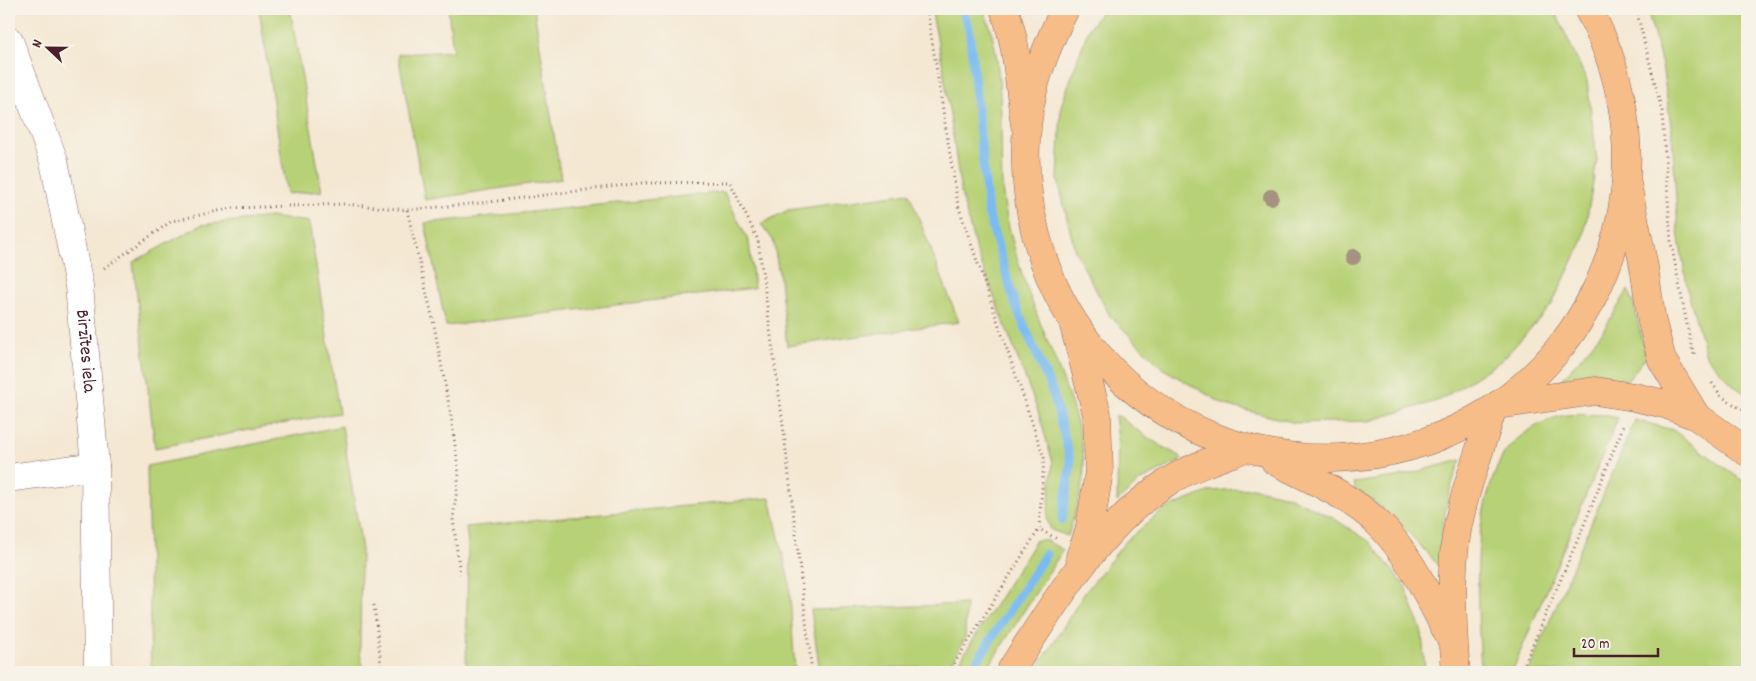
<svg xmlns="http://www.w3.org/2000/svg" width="1756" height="681" viewBox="0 0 1756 681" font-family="Dekko,sans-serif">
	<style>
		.green { fill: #b7d176; stroke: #807850 }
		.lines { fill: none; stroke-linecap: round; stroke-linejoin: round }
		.stream { stroke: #7cbbf0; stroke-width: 9 }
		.minor-casing { stroke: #866566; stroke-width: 29 }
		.major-casing { stroke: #866566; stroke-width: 29 }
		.highway-casing { stroke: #866566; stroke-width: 29 }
		.path { stroke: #866566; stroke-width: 3; stroke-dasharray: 1 4; stroke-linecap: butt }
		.minor { stroke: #fff; stroke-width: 28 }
		.major { stroke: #f7bd88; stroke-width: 28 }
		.highway { stroke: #f7bd88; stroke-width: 28 }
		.tree { fill: #a59281 }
		.labels { text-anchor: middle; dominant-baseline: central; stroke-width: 4; stroke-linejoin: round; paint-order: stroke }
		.street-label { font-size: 19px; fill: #4a1f2b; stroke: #f7f3e8 }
	</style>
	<rect width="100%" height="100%" fill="#f7f3e8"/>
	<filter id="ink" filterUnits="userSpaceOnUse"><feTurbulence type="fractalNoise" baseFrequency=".02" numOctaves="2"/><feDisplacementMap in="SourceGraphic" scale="10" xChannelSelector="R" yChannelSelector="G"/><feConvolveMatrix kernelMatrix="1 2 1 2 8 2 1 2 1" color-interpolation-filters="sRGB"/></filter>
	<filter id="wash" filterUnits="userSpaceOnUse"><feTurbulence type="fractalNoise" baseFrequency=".0096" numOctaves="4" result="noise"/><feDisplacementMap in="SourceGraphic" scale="20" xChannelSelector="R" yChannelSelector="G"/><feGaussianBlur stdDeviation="1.12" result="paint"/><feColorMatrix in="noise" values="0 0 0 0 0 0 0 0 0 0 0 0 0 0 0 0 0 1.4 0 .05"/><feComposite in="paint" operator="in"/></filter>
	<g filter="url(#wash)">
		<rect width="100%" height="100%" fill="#f4e8d3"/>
		<path class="green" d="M259,9h31l32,182 -35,3z
			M448,9h86l27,170 -136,21 -27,-146 55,-3z
			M931,9h52c22,44 17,125 19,175 1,20 7,44 12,63 14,54 40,104 57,156 6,19 12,40 13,59 1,25 -9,50 -16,74l-17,-6 -4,-10 6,-57 -15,-52 -62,-161 -15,-57 -18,-127z
			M1103,9h451l33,72 10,79 -14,80 -32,66 -49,54 -62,40 -71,21 -73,2 -71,-18 -63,-37 -52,-52 -35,-65 -17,-71 3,-74 27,-76z
			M1647,9h100v386l-13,-9 -28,-30 -18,-64 -10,-61 -6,-99 -10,-67z
			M724,192l25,50 5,46 -308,38 -21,-103z
			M909,193l50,129 -172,24 -7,-67 -7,-39 -12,-16 27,-14z
			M270,217l39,5 30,191 -184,35 -22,-186 68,-37z
			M1628,290c6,6 14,54 18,67l-19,24h-66l42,-50z
			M1603,415l15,3 -106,254h-31c-3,-70 -12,-148 20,-213 8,-19 41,-39 60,-43 13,-3 29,-1 42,-1z
			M1115,416h4c20,16 38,29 61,40l2,4 -42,21 -23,21 1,-63z
			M1635,420l38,10 74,54v188h-219z
			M342,426l19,117 -1,110 4,19h-213l-4,-206z
			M1461,460c-15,34 -20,70 -21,107l-49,-53 -36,-25 -1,-6 42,-6z
			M1253,488l35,8 45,22 37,24 35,44 17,47 3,39h-390l49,-78 42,-53 37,-31 47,-19z
			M770,498l19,83 6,91h-329l2,-128 -2,-17z
			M1036,540h9l18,10 -78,122h-32z
			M966,604l-1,34 -14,27 -131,7 -9,-62z"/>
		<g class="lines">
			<path class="stream" d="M962,9l7,18 19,185 27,92 38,89 18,70 -9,57
				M970,672l76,-118"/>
		</g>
	</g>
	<g filter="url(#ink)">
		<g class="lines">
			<defs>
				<g id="minor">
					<path id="s1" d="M9,41l45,120 25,125 16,180 3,206"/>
					<path d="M9,478l86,-12"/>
				</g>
				<path id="major" d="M1004,9c14,36 15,78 21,116
					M1627,184l17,83 8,55 10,38 34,56
					M1073,322l24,92 2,58 -10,60 -9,25
					M1498,405l97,-14 39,6 31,7 31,12 51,36
					M1010,672c40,-63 91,-148 156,-189 24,-16 53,-25 80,-35"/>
				<path id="highway" d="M1065,9c-13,26 -25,53 -32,82 -11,47 -9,97 3,144 50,193 266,279 438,185 64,-35 111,-94 135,-161 30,-83 21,-174 -21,-250
					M1275,461c35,18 76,35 104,63 32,31 53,81 74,119
					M1456,672c-4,-46 -7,-111 4,-156 8,-36 22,-71 32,-106"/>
			</defs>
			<use href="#minor" class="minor-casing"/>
			<use href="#major" class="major-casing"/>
			<use href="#highway" class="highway-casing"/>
			<path class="path" d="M927,9l31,196 86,253 -5,71 18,10
				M1636,9l26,102 9,132 20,102 4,12
				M407,210l26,110 18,96 8,58 -6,45 7,55
				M104,268l68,-47 60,-13 114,-4 61,6 74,-7 161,-20 88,-1 28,58 25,185 29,247
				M1712,383l9,13 26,17
				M374,605l8,67
				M949,672l90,-143
				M1521,672l63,-147 40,-101"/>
			<use href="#minor" class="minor"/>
			<use href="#major" class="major"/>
			<use href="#highway" class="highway"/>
		</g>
		<g class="tree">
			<circle cx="1271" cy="197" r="8"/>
			<circle cx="1353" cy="257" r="8"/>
		</g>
	</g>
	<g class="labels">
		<g class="street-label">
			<text stroke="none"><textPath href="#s1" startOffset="321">Birzītes iela</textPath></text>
		</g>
	</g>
	<rect width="1756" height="681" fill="none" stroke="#f7f3e8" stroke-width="30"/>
	<g transform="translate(48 48) rotate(292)" stroke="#f7f3e8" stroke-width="4" paint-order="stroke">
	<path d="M0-4L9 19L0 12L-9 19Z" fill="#4a1f2b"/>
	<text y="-8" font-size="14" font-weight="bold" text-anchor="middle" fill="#4a1f2b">N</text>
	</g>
	<path d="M1574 648v8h84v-8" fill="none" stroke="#4a1f2b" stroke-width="2.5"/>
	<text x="1581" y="648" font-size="15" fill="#4a1f2b" stroke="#f7f3e8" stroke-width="4" paint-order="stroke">20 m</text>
</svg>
